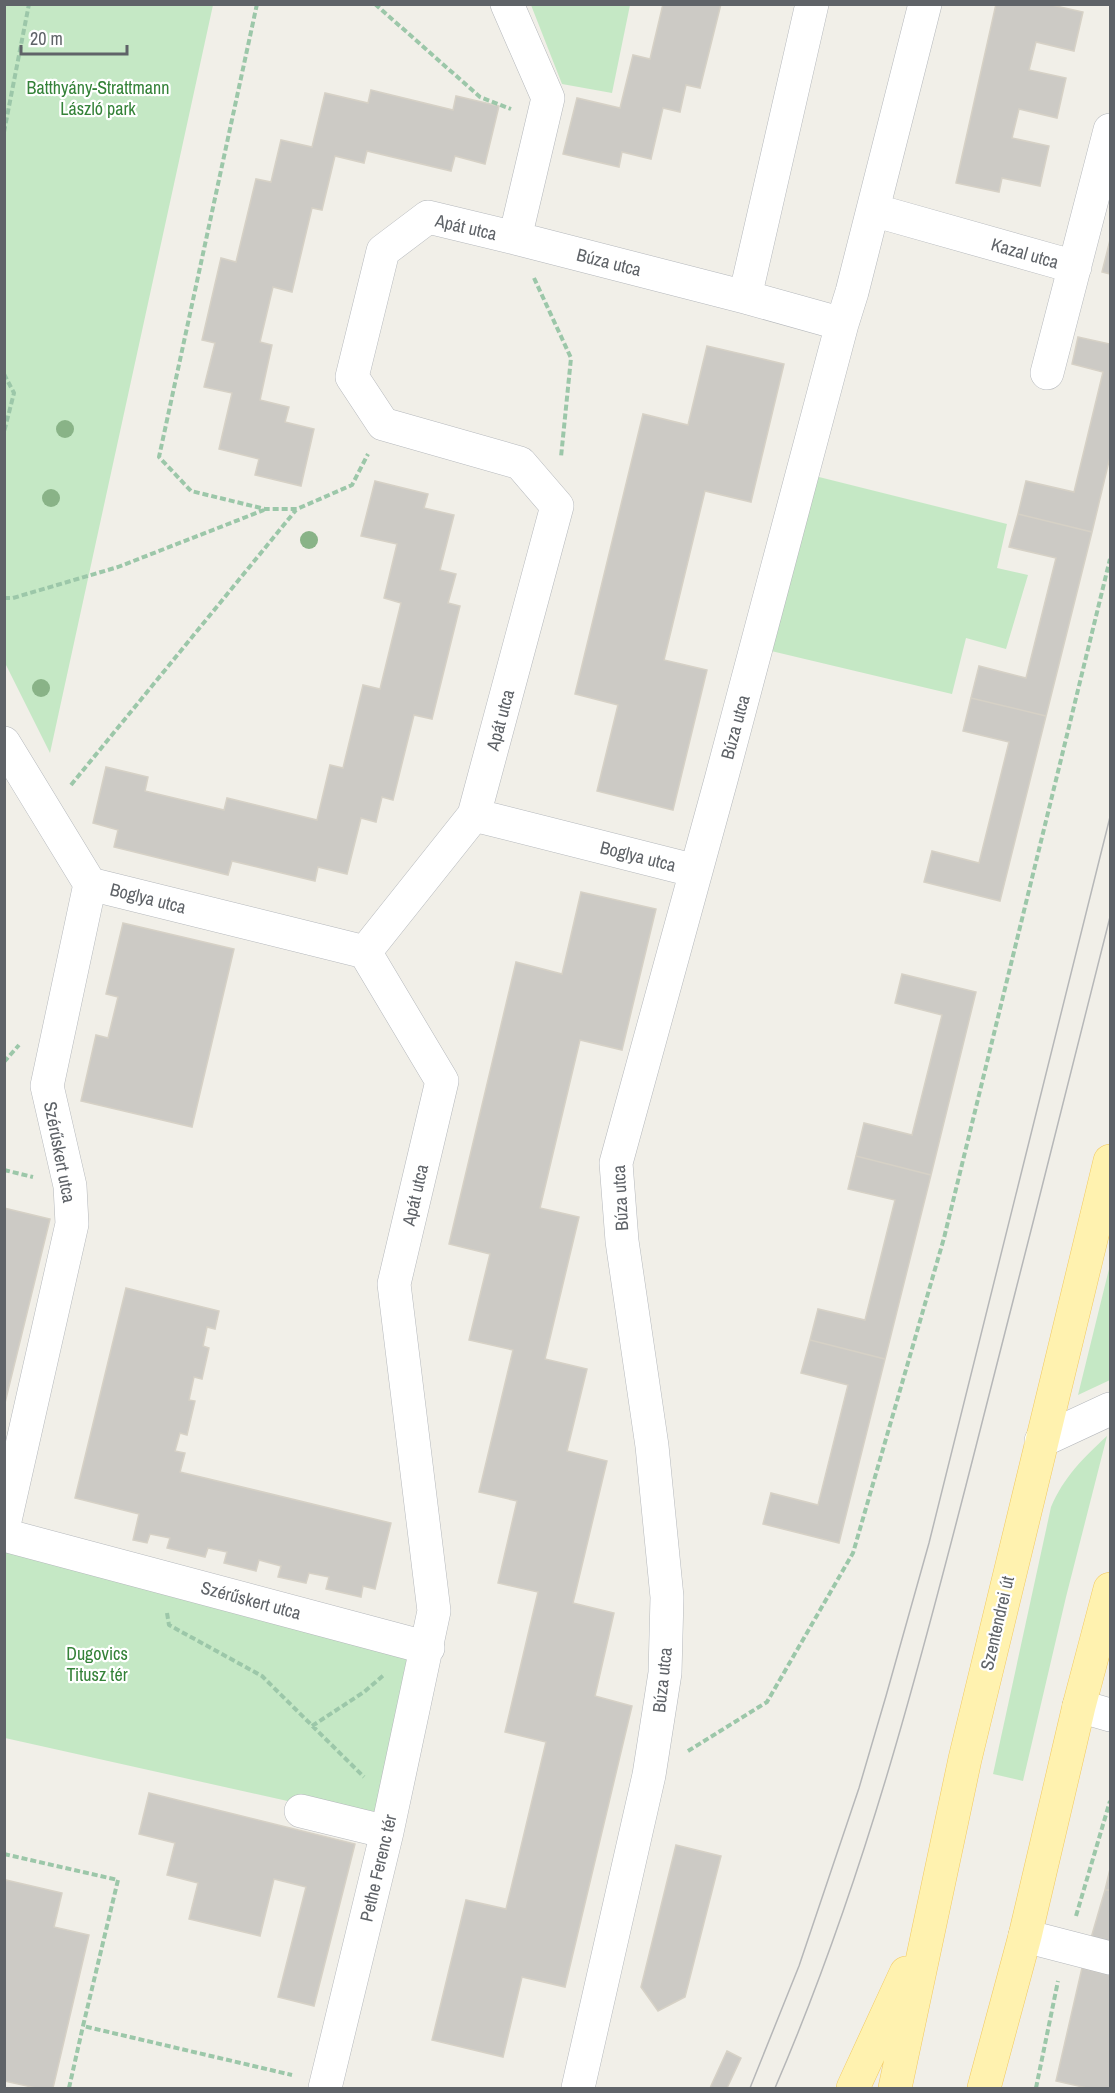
<svg xmlns="http://www.w3.org/2000/svg" width="1115" height="2093" viewBox="0 0 1115 2093" font-family="'Archivo Narrow',sans-serif">
	<style>
		.green { fill: #c5e8c5 }
		.building { fill: #cccac5; stroke: #d6d1c6; stroke-width: 1.5 }
		.lines { fill: none; stroke-linecap: round; stroke-linejoin: round }
		.minor-casing { stroke: #b5b8bc; stroke-width: 34 }
		.major-casing { stroke: #f2c960; stroke-width: 34 }
		.path { stroke: #9cc7a9; stroke-width: 4; stroke-dasharray: 6 3; stroke-linecap: butt }
		.minor { stroke: #fff; stroke-width: 33 }
		.major { stroke: #fff2af; stroke-width: 33 }
		.tram { stroke: #b6b7b8; stroke-width: 1.5 }
		.tree { fill: #89b387 }
		.labels { text-anchor: middle; dominant-baseline: central; stroke-width: 4.5; stroke-linejoin: round; paint-order: stroke }
		.park-label { font-size: 18px; fill: #348238; stroke: #fff }
		.street-label { font-size: 18px; fill: #5f6368; stroke: #fff }
	</style>
	<rect width="100%" height="100%" fill="#f1efe8"/>
	<path class="green" d="M5,4l208,1 -163,748 -45,-90z
		M531,5h99l-18,88 -50,-9z
		M811,475l196,49 -10,44 31,7 -22,74 -40,-11 -14,56 -185,-44z
		M1110,1265v115l-32,15z
		M1107,1436l-41,161 -43,184 -30,-7 58,-267c13,-30 32,-49 56,-71z
		M7,1543l409,111 -39,167 -372,-83 -1,-185z"/>
	<path class="building" d="M663,4h58l-21,84 -14,-3 -6,27 -17,-4 -12,51 -29,-7 -3,15 -56,-13 14,-56 43,10 13,-53 17,4z
		M996,4h51l36,8 -9,39 -38,-9 -7,28 37,8 -9,40 -38,-9 -7,29 37,8 -9,40 -38,-8 -3,14 -43,-9z
		M371,90l82,20 3,-14 43,10 -14,58 -30,-8 -4,15 -84,-20 -3,12 -29,-7 -13,54 -10,-2 -20,84 -19,-5 -13,55 12,3 -12,55 29,7 -4,15 29,7 -13,57 -46,-11 4,-16 -40,-10 13,-56 -28,-6 11,-44 -13,-3 19,-82 15,4 20,-83 15,3 10,-42 31,7 13,-54 43,10z
		M1110,240v34l-8,-2z
		M1078,337l32,7v113l-18,75 -74,-18 8,-33 48,11 29,-120 -31,-8z
		M707,346l77,18 -33,138 -46,-11 -41,169 43,10 -34,140 -76,-19 21,-86 -43,-11 68,-280 45,11z
		M375,481l53,13 -4,14 30,7 -14,55 16,4 -8,29 12,3 -28,113 -18,-4 -21,85 -11,-3 -6,25 -15,-4 -14,56 -29,-7 -3,14 -83,-20 -4,14 -114,-28 4,-17 -25,-7 13,-56 42,10 -3,14 79,19 3,-12 90,22 13,-55 13,3 20,-83 17,4 21,-86 -17,-5 13,-54 -36,-8z
		M1018,514l74,18 -46,184 -75,-18 8,-32 47,12 30,-120 -47,-11z
		M971,698l75,18 -46,185 -76,-19 8,-31 47,12 30,-121 -46,-11z
		M581,892l75,17 -34,141 -42,-10 -40,168 39,9 -34,142 42,10 -20,82 40,10 -34,142 41,10 -19,83 37,10 -67,281 -43,-10 -19,80 -71,-17 34,-140 40,9 40,-167 -41,-10 33,-140 -40,-9 19,-82 -38,-9 34,-142 -44,-10 21,-86 -41,-10 67,-282 46,12z
		M123,923l111,26 -42,178 -111,-26 15,-66 12,3 10,-41 -12,-3z
		M902,974l74,18 -45,183 -75,-19 8,-33 48,12 30,-120 -47,-12z
		M856,1156l75,19 -46,184 -75,-19 8,-31 47,11 30,-120 -47,-11z
		M4,1208l46,11 -46,188z
		M126,1288l93,23 -4,18 -8,-2 -4,19 6,2 -7,31 -8,-2 -5,23 6,1 -8,34 -7,-2 -5,18 10,2 -5,19 211,51 -16,66 -12,-3 -2,11 -35,-8 3,-12 -20,-4 -3,10 -28,-6 3,-11 -22,-6 -3,11 -32,-8 3,-11 -19,-4 -3,9 -38,-9 3,-10 -20,-4 -3,9 -14,-3 6,-26 -64,-16z
		M810,1340l75,19 -46,184 -76,-19 8,-31 47,12 30,-120 -47,-12z
		M149,1793l206,51 -41,162 -36,-9 28,-110 -32,-8 -14,57 -71,-17 9,-36 -31,-8 8,-32 -36,-9z
		M676,1845l45,11 -36,141 -27,14 -17,-24z
		M1110,1869v21h-5z
		M6,1880l56,13 -8,34 35,8 -36,153h-17l-32,-7v-194z
		M1105,1890h5v53l-19,-5z
		M1082,1968l28,7v113h-23l-31,-7z
		M727,2051l14,7 -14,30h-17z"/>
	<g class="lines">
		<defs>
			<path id="minor" d="M873,210l202,57
				M515,238l230,59 97,27
				M745,297l67,-293
				M1047,373l63,-243
				M4,743l86,141 275,68
				M474,815l222,56
				M365,952l109,-137 83,-309 -37,-43 -137,-39 -31,-47 31,-126 45,-34 87,21 33,-140 -41,-94
				M1041,1441l69,-32
				M4,1525l68,-301 -2,-38 -23,-100 43,-202
				M4,1535l424,113
				M1079,1706l31,9
				M301,1811l86,21
				M1025,1936l85,22
				M325,2088l62,-256 47,-221 -40,-327 48,-203 -77,-129
				M578,2088l71,-313 16,-102 2,-76 -15,-151 -30,-205 -6,-78 105,-383 121,-456 10,-32 73,-288"/>
			<path id="major" d="M853,2088l53,-115
				M895,2088l70,-329 145,-598
				M984,2088l41,-152 54,-230 31,-117"/>
		</defs>
		<use href="#minor" class="minor-casing"/>
		<use href="#major" class="major-casing"/>
		<path class="path" d="M257,4l-98,453 32,34 74,18h32l55,-24 16,-31
			M375,4l105,93 31,12
			M4,132l25,-128
			M534,278l37,80 -10,99
			M4,374l10,19 -10,39
			M4,598h9l105,-31 146,-57
			M71,785l225,-275
			M4,1062l15,-17
			M4,1170l29,7
			M167,1613l2,12 93,51 102,101
			M312,1726l52,-34 21,-18
			M688,1751l79,-49 86,-149 91,-315 166,-679
			M4,1854l114,26 -35,146 209,49
			M1076,1916l34,-115
			M69,2088l14,-62
			M1036,2088l22,-107"/>
		<use href="#minor" class="minor"/>
		<use href="#major" class="major"/>
		<path class="tram" d="M750,2088l49,-122 60,-178 27,-92 43,-153 181,-726
			M775,2088c88,-204 143,-415 198,-630 46,-180 92,-361 137,-541"/>
	</g>
	<g class="tree">
		<circle cx="65" cy="429" r="9"/>
		<circle cx="51" cy="498" r="9"/>
		<circle cx="309" cy="540" r="9"/>
		<circle cx="41" cy="688" r="9"/>
	</g>
	<g class="labels">
		<g class="park-label">
			<text x="98" y="87">Batthyány-Strattmann<tspan x="98" dy="21">László park</tspan></text>
			<text x="97" y="1653">Dugovics<tspan x="97" dy="21">Titusz tér</tspan></text>
		</g>
		<g class="street-label">
			<text transform="translate(466 227) rotate(13)">Apát utca</text>
			<text transform="translate(1025 253) rotate(16)">Kazal utca</text>
			<text transform="translate(609 262) rotate(14)">Búza utca</text>
			<text transform="translate(500 720) rotate(-75)">Apát utca</text>
			<text transform="translate(735 727) rotate(-75)">Búza utca</text>
			<text transform="translate(638 856) rotate(14)">Boglya utca</text>
			<text transform="translate(148 898) rotate(14)">Boglya utca</text>
			<text transform="translate(60 1152) rotate(79)">Szérűskert utca</text>
			<text transform="translate(415 1195) rotate(-77)">Apát utca</text>
			<text transform="translate(620 1198) rotate(-93)">Búza utca</text>
			<text transform="translate(251 1600) rotate(15)">Szérűskert utca</text>
			<text transform="translate(997 1623) rotate(-77)">Szentendrei út</text>
			<text transform="translate(662 1680) rotate(-84)">Búza utca</text>
			<text transform="translate(378 1868) rotate(-77)">Pethe Ferenc tér</text>
		</g>
	</g>
	<rect width="1115" height="2093" fill="none" stroke="#5f6368" stroke-width="12"/>
	<path d="M21 45v9h106v-9" fill="none" stroke="#5f6368" stroke-width="3"/>
	<text x="30" y="45" font-size="18" fill="#5f6368" stroke="#ffffff" stroke-width="4.5" paint-order="stroke">20 m</text>
</svg>
